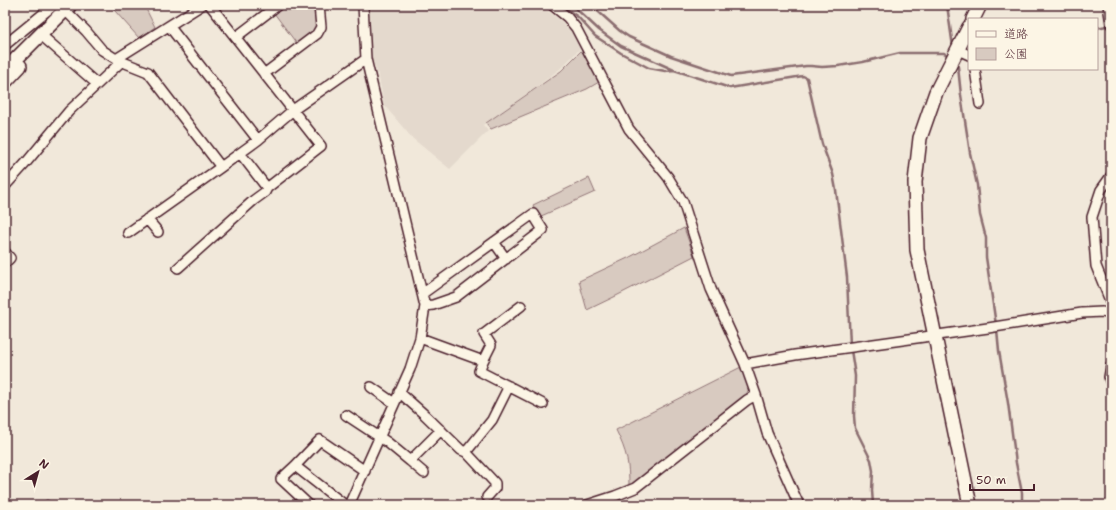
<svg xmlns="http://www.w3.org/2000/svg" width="1116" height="510" viewBox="0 0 1116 510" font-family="'Shantell Sans','Klee One',sans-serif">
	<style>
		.built { fill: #e4d9cd }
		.green { fill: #d8cac0; stroke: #917476 }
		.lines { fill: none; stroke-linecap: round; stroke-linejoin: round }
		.stream { stroke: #8b6d6f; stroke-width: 2.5 }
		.lane-casing { stroke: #4a1f2b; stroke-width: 8 }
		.street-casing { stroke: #4a1f2b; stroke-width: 12 }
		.secondary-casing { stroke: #4a1f2b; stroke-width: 16 }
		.lane { stroke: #fcf5e5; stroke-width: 4.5 }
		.street { stroke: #fcf5e5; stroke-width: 9 }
		.secondary { stroke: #fcf5e5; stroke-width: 13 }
	</style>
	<rect width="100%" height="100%" fill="#f1e8da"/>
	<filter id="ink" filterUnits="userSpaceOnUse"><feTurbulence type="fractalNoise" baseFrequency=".025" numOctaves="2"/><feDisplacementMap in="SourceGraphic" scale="8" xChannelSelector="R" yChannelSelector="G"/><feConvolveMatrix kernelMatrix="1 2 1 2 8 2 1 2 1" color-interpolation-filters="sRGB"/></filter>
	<g filter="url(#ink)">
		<path class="built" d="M368,5h172l21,16 10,11 9,17 -19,19 -22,17 -56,40 5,6 -38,38 -38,-31 -28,-33 -5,-27 -8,-22z"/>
		<path class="green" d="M112,5h32l11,22 -16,11 -24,-27z
			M285,5h31v24l-19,15 -23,-31z
			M582,50l17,32 -12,7 -96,40 -5,-6 75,-52z
			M589,178l6,14 -56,25 -6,-12z
			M684,228l10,28 -78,40 -29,14 -8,-29 51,-24z
			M741,367l8,21 -3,8 -117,91c0,-25 -2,-34 -13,-57z"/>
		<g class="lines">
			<path class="stream" d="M561,5l17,12 17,19 26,17 28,15 16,3 9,-1
				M572,5l27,25 22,16 53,24 56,18 73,-12 4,2 15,66 11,30 3,16 11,87 3,68
				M591,5l29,26 9,6 42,19 60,20 75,-10h5l11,1 16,-1 25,-4 37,-9h44l6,4
				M947,5l6,42
				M1097,28l14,-3
				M956,64l2,3 3,28 9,58 7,32 3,30 6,23v19l10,68
				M997,330l2,21 9,52 8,60 6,30v12
				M851,350l4,26 -1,40 1,12 16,32 2,11 -1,19 1,15"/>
			<defs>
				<path id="lane" d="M47,504l1,1"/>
				<path id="street" d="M60,5l26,26 16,19 14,9 86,-54
					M210,5l111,141 -54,42 -27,-35
					M552,5l15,12 9,11 53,101 39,48 15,25 28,87 34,75 11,31 11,38 32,72
					M1108,5l3,19
					M169,26l89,114
					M41,35l56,49
					M236,37l42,-32
					M5,45l49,-40
					M958,50l11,5
					M118,60l30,12 73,95
					M975,69l5,35
					M264,74l53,-40 4,-7 -2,-22
					M1111,176l-10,14 -9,27 4,49 15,37
					M5,186l20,-22 44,-53 53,-50
					M147,219l11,13
					M128,233l93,-66 37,-27 35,-30 73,-51
					M494,242l12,17
					M5,252l5,6 -5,5
					M178,268l76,-68 11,-8 2,-4
					M422,294l111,-80 10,16 -87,67 -23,8 -8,1
					M420,338l63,23 8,-16 -7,-11 37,-28
					M483,361l-4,10 64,33
					M745,364l50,-9 193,-27 94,-15 20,-1 9,2
					M1111,366l-2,11 2,6
					M371,387l23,16
					M399,392l26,23 36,35 5,2 29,31v5l-8,9
					M346,415l41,27 23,19 31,-31
					M466,452l26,-32 17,-34
					M410,461l14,12
					M295,466l50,39
					M309,505l-28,-26 14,-13 25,-26 45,31
					M349,505l61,-136 10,-31 5,-32 -59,-247 -3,-54
					M587,505l28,-9 20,-8 112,-88 9,-5"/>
				<path id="secondary" d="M973,19l7,-14
					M969,27l-33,65 -16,46 -5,44 2,68 53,255
					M5,70l65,-65
					M5,82l15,-16"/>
			</defs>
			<use href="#lane" class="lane-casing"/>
			<use href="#street" class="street-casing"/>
			<use href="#secondary" class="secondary-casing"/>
			<use href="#lane" class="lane"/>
			<use href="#street" class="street"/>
			<use href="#secondary" class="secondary"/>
		</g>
	</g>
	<rect width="1116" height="510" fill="none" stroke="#fcf5e5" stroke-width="20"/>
	<rect x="10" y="10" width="1096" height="490" fill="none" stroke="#4a1f2b" stroke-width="1.5" filter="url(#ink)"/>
	<rect x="968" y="18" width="130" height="52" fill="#fcf5e5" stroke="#b59f9b"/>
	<rect x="976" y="31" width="20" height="6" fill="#fcf5e5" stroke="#b59f9b"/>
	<text x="1004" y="38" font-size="12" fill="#4a1f2b">道路</text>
	<rect x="976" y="48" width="20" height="12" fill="#d8cac0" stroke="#b59f9b"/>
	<text x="1004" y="58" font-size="12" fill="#4a1f2b">公園</text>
	<g transform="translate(38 472) rotate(37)" stroke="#fcf5e5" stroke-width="3" paint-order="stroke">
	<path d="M0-3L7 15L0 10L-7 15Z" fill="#4a1f2b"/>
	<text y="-6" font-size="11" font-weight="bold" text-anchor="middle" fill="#4a1f2b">N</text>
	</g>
	<path d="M970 484v6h64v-6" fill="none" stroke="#4a1f2b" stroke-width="2"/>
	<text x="976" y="484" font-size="12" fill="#4a1f2b" stroke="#fcf5e5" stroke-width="3" paint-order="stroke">50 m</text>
</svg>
